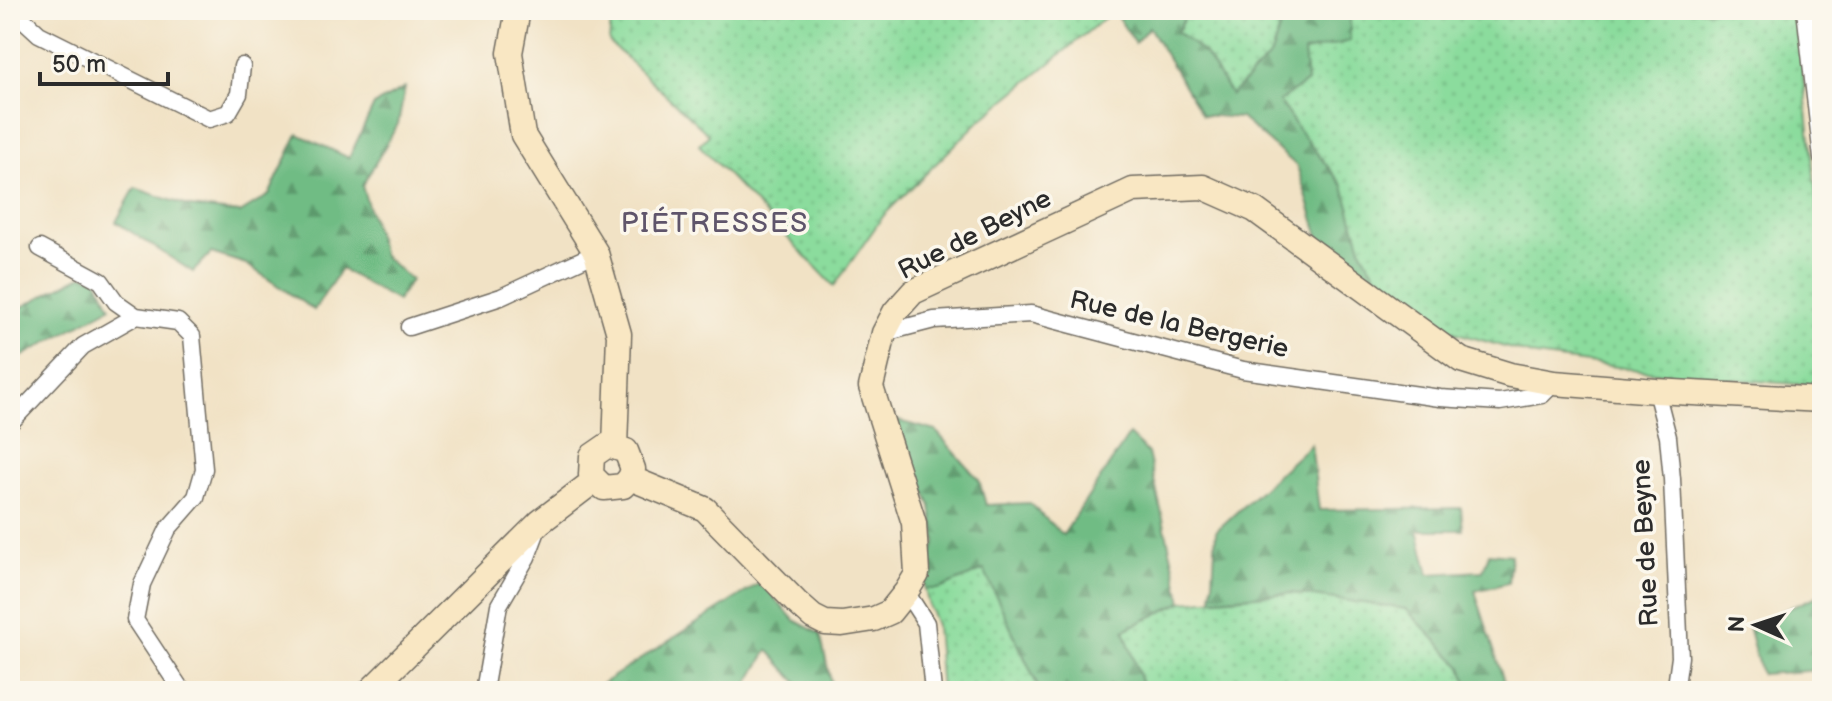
<svg xmlns="http://www.w3.org/2000/svg" width="1832" height="701" viewBox="0 0 1832 701" font-family="'Balsamiq Sans',sans-serif">
	<style>
		.grass { fill: url(#grass-dots); stroke: #5b8464; stroke-width: 2 }
		.forest { fill: url(#forest-firs); stroke: #4e7458; stroke-width: 2 }
		.lines { fill: none; stroke-linecap: round; stroke-linejoin: round }
		.street-casing { stroke: #706b61; stroke-width: 19 }
		.secondary-casing { stroke: #706b61; stroke-width: 27 }
		.street { stroke: #fff; stroke-width: 16 }
		.secondary { stroke: #f9e7c3; stroke-width: 24 }
		.labels { text-anchor: middle; dominant-baseline: central; stroke-width: 7; stroke-linejoin: round; paint-order: stroke }
		.street-label { font-size: 26px; fill: #2b2b2b; stroke: #fbf7ec }
		.neighbourhood-label { font-size: 28px; letter-spacing: 2px; fill: #5f556b; stroke: #fbf7ec }
	</style>
	<defs>
		<pattern id="grass-dots" width="8" height="8" patternUnits="userSpaceOnUse" patternTransform="scale(2)"><rect width="8" height="8" fill="#8bdc9d"/><path d="M2 2h.1M6 6h.1" fill="none" stroke="#78bd87" stroke-width="1.8" stroke-linecap="round"/></pattern>
		<pattern id="forest-firs" width="22" height="20" patternUnits="userSpaceOnUse" patternTransform="scale(2)"><rect width="22" height="20" fill="#70bc84"/><path d="M5 1l3.5 6h-7zM16 11l3.5 6h-7z" fill="#5c996c"/></pattern>
	</defs>
	<rect width="100%" height="100%" fill="#fbf7ec"/>
	<filter id="ink" filterUnits="userSpaceOnUse"><feTurbulence type="fractalNoise" baseFrequency=".0125" numOctaves="2"/><feDisplacementMap in="SourceGraphic" scale="16" xChannelSelector="R" yChannelSelector="G"/><feConvolveMatrix kernelMatrix="1 2 1 2 8 2 1 2 1" color-interpolation-filters="sRGB"/></filter>
	<filter id="wash" filterUnits="userSpaceOnUse"><feTurbulence type="fractalNoise" baseFrequency=".006" numOctaves="4" result="noise"/><feDisplacementMap in="SourceGraphic" scale="32" xChannelSelector="R" yChannelSelector="G"/><feGaussianBlur stdDeviation="1.8" result="paint"/><feColorMatrix in="noise" values="0 0 0 0 0 0 0 0 0 0 0 0 0 0 0 0 0 1.4 0 .05"/><feComposite in="paint" operator="in"/></filter>
	<g filter="url(#wash)">
		<rect width="100%" height="100%" fill="#f1e2c5"/>
		<path class="grass" d="M612,10h501v1l-136,112 -93,92 -50,71 -135,-141 10,-10 -100,-93z
			M1186,10h99l-14,45 -40,40 -26,-41 -28,-22 10,-19z
			M1350,10h446l26,240v136l-146,-11 -140,-19 -79,-23 -43,-25 -36,-29 -16,-27 -19,-66 -45,-57 -19,-28 28,-19 -4,-30 47,-11z
			M984,569l56,122h-99l-5,-66 -7,-18 -4,-18h14z
			M1292,593l114,16 56,58 8,24h-326l-20,-61 58,-28z"/>
		<path class="forest" d="M1113,10h73l1,3 -10,19 28,22 26,41 40,-40 14,-45h65v31l-46,11 3,30 -28,19 19,28 45,57 19,65 16,28 36,29 43,25 -14,9 -121,-96 -25,-80 -56,-48 -39,-3 -53,-88 -14,16z
			M405,88l-7,36 -36,62 21,70 28,24 -14,21 -56,-32 -27,41 -68,-46 -35,-11 -18,19 -77,-50 19,-34 56,19 49,6 29,-18 29,-61 51,24 25,-53z
			M83,275l14,4 14,28 -101,56v-50z
			M895,420l41,11 43,49 7,25 43,-2 34,32 66,-100 19,18 34,149 -58,28 20,61h-104l-56,-121 -45,19h-14l-2,-12 13,-35 -5,-36z
			M1311,444l8,66 142,-2 2,22h-45l11,44 54,-3 6,-18 22,2 -3,28 -33,8 32,100h-37l-8,-24 -56,-58 -114,-16 -80,6 4,-68z
			M763,581l13,19 18,20 26,14 13,57h-28l-37,-41 -24,41h-146l-1,-4z
			M1822,594v76l-61,4 -13,-48z"/>
	</g>
	<g filter="url(#ink)">
		<g class="lines">
			<defs>
				<path id="street" d="M13,10l26,24 170,85 19,-6 11,-19 3,-28
					M1805,10l17,148
					M40,248l61,33 15,21 20,14 42,6 14,14 12,133 -8,28 -28,32 -26,55 -7,36 47,71
					M409,327l92,-30 95,-44
					M884,333l50,-13 97,-6 212,56 197,28 60,4 42,-7 12,-12
					M1656,391l12,46 4,42 8,178 -4,29 -3,5
					M10,423l73,-77 53,-30
					M906,592l20,31 7,68
					M484,691l15,-86 28,-48 11,-29"/>
				<path id="secondary" d="M518,10l-8,43 13,82 73,118 23,81 -4,113
					M608,445l18,6 7,18 -3,9 -7,8 -19,2 -13,-13 1,-19z
					M630,478l75,31 91,93 17,15 12,6 17,1 32,-5 16,-7 16,-20 11,-18 -3,-51 -43,-136 13,-54 11,-21 18,-20 220,-102 70,-3 52,23 206,150 49,15 44,8 102,8 166,9
					M370,691l170,-169 55,-42"/>
			</defs>
			<use href="#street" class="street-casing"/>
			<use href="#secondary" class="secondary-casing"/>
			<use href="#street" class="street"/>
			<use href="#secondary" class="secondary"/>
		</g>
	</g>
	<g class="labels">
		<g class="street-label">
			<text transform="translate(975 235) rotate(-27)">Rue de Beyne</text>
			<text transform="translate(1179 325) rotate(13)">Rue de la Bergerie</text>
			<text transform="translate(1646 543) rotate(-93)">Rue de Beyne</text>
		</g>
		<g class="neighbourhood-label">
			<text x="715" y="223">PIÉTRESSES</text>
		</g>
	</g>
	<rect width="1832" height="701" fill="none" stroke="#fbf7ec" stroke-width="40"/>
	<g transform="translate(1756 625) rotate(273)" stroke="#fbf7ec" stroke-width="6" paint-order="stroke">
	<path d="M0-6L14 30L0 20L-14 30Z" fill="#2b2b2b"/>
	<text y="-12" font-size="22" font-weight="bold" text-anchor="middle" fill="#2b2b2b">N</text>
	</g>
	<path d="M40 72v12h128v-12" fill="none" stroke="#2b2b2b" stroke-width="4"/>
	<text x="52" y="72" font-size="24" fill="#2b2b2b" stroke="#fbf7ec" stroke-width="6" paint-order="stroke">50 m</text>
</svg>
